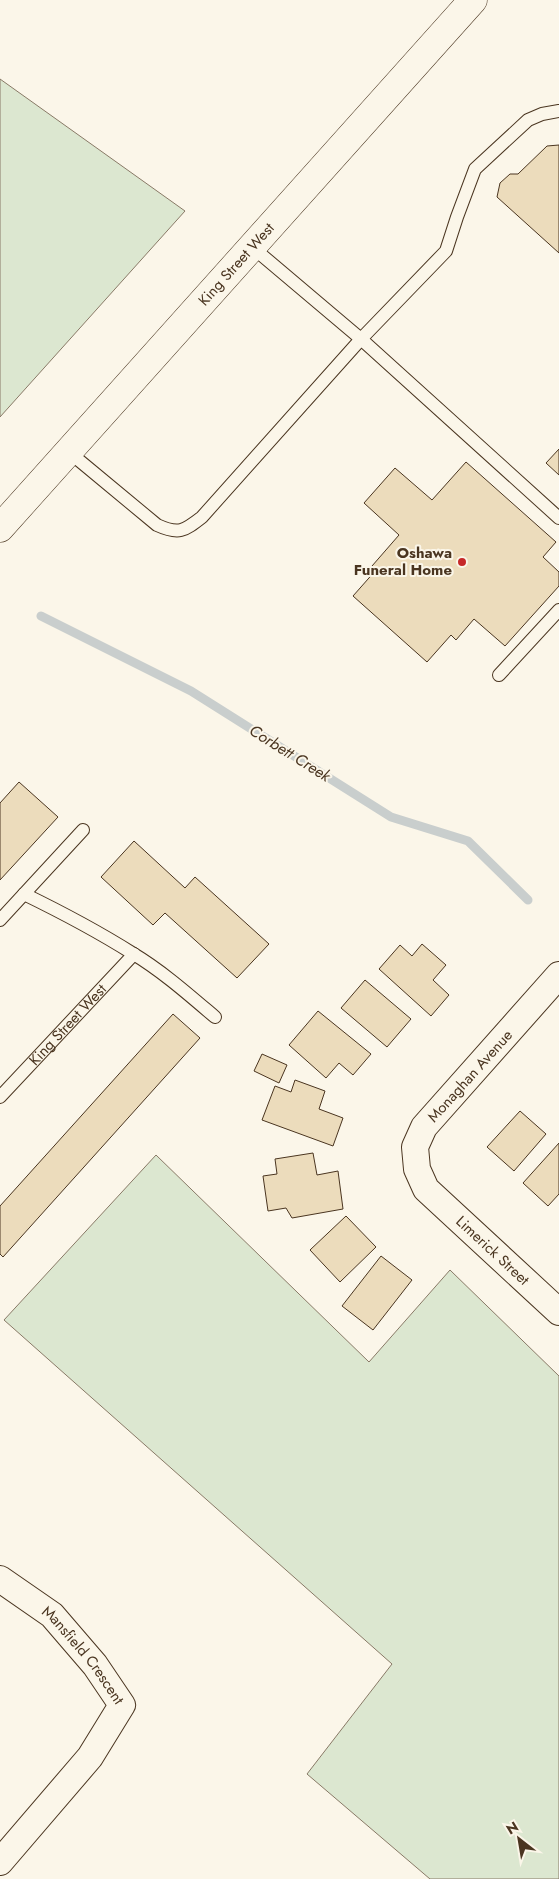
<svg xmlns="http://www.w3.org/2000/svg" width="559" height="1879" viewBox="0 0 559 1879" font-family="Jost,sans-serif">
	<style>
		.green { fill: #dce7d0; stroke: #887966 }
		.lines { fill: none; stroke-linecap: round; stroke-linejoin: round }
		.stream { stroke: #c9cecd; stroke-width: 9 }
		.building { fill: #ecdcbc; stroke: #4a3520 }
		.lane-casing { stroke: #4a3520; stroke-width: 14 }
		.street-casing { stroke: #4a3520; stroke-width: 28 }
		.primary-casing { stroke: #4a3520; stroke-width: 29 }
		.lane { stroke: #fbf6e9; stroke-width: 12 }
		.street { stroke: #fbf6e9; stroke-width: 26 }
		.primary { stroke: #fbf6e9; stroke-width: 28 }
		.poi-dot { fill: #c62828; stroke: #fbf6e9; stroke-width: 2 }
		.labels { text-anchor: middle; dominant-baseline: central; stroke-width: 4; stroke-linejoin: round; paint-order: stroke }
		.street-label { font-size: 15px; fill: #4a3520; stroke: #fbf6e9 }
		.poi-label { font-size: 15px; font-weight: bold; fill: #4a3520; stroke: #fbf6e9; text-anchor: end }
		.water-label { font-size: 16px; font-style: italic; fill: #4a3520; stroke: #fbf6e9 }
	</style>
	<rect width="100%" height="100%" fill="#fbf6e9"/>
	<path class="green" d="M0,79l185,132 -185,206z
		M156,1155l213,207 81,-92 109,106v503h-129l-123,-105 85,-110 -388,-344z"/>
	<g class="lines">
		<path class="stream" d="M41,616l150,75 200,126 77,24 60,59"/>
	</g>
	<path class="building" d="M559,145v108l-62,-56 3,-14 10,-9h8l29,-28z
		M559,449v26l-13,-12z
		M466,462l90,80 -13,15 16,15v14l-54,60 -31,-27 -18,21 -5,-5 -24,27 -74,-66 23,-26 -4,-4 27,-31 -35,-32 31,-35 37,32z
		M19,782l39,35 -58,63v-77z
		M134,841l51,47 10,-11 74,67 -32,34 -72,-65 -12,12 -52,-48z
		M422,944l24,21 -13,15 16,15 -18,21 -52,-47 21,-24 12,11z
		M365,980l46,39 -24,28 -46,-39z
		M318,1011l53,43 -18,21 -14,-12 -13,15 -37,-33z
		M173,1014l27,24 -197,219 -3,-3v-48z
		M262,1054l25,11 -8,18 -25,-12z
		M295,1080l30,11 -6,18 24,9 -10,28 -71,-26 13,-34 16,6z
		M520,1111l26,23 -32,37 -27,-24z
		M559,1143v51l-11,12 -25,-23z
		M313,1153l4,22 21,-4 5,38 -51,9 -6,-10 -18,3 -5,-35 14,-2 -2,-15z
		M346,1216l30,31 -36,35 -30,-32z
		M381,1256l31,24 -39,50 -31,-24z"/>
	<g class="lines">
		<defs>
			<g id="lane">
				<path d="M251,246l110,93 198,179"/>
				<path d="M69,452l88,73c22,10 27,6 45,-8l159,-178 85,-88 11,-34 18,-48 53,-49 14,-6 17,-3"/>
				<path d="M499,675l60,-65"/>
				<path d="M24,894c37,18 73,37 108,59 30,18 56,41 83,64"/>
				<path d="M0,920l83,-90"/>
				<path id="s1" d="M0,1097l134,-143"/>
			</g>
			<g id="street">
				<path id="s2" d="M559,975l-135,152 -9,20 2,22 9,20 133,123"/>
				<path id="s3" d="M0,1579l52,36 43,50 27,40 -32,52 -90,105"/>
			</g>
			<g id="primary">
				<path id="s4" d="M0,528l473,-528"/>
			</g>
		</defs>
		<use href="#lane" class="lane-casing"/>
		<use href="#street" class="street-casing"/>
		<use href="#primary" class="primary-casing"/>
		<use href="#lane" class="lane"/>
		<use href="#street" class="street"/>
		<use href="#primary" class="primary"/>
	</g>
	<circle class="poi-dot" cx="462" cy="562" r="5"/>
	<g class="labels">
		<g class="street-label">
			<text stroke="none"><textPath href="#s4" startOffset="354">King Street West</textPath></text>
			<text stroke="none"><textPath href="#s1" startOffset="99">King Street West</textPath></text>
			<text transform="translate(470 1076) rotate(-48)">Monaghan Avenue</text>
			<text stroke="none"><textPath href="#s2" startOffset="360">Limerick Street</textPath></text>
			<text stroke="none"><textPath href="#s3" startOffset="114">Mansfield Crescent</textPath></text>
		</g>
		<g class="poi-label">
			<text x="452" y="553">Oshawa<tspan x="452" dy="17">Funeral Home</tspan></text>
		</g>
		<g class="water-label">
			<text transform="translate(290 753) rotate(32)">Corbett Creek</text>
		</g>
	</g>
	<g transform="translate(519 1839) rotate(329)" stroke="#fbf6e9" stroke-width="4" paint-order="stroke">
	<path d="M0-4L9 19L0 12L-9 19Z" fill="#4a3520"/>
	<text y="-8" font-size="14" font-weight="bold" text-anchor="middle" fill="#4a3520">N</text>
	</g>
</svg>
